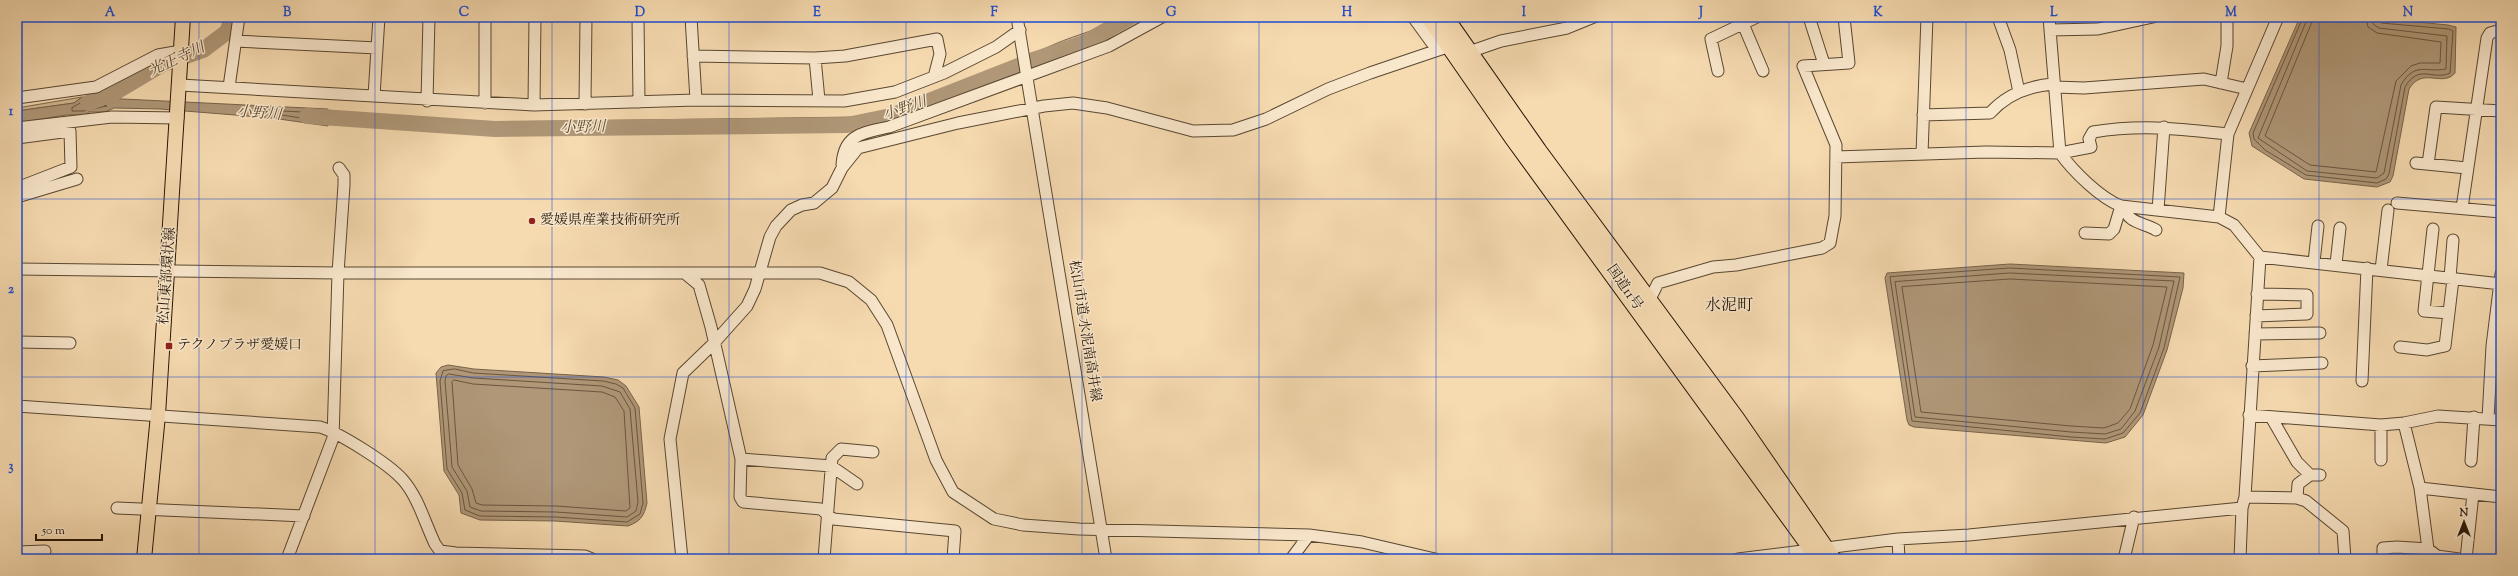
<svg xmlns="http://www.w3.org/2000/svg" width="2518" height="576" viewBox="0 0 2518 576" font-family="'Sorts Mill Goudy','Noto Serif JP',serif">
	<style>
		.green { fill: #d2b993; stroke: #7c684d }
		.water { fill: #af9777; stroke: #78634a }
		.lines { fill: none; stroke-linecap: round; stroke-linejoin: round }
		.shore { stroke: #6a563f; stroke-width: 1 }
		.river { stroke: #af9777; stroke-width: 16 }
		.minor-casing { stroke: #594731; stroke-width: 13 }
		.major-casing { stroke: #251607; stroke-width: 16 }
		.highway-casing { stroke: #251607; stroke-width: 18 }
		.minor { stroke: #f9e7cc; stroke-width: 11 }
		.major { stroke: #f6dab0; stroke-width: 14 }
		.highway { stroke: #f6dab0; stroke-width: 16 }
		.grid { fill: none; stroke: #1d4ed8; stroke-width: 1; stroke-opacity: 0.55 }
		.poi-dot { fill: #8f2418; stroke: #f9e7cc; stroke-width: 1.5 }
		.labels { text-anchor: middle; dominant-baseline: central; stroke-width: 3; stroke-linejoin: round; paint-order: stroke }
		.poi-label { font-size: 14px; fill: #251607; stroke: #f9e7cc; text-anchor: start }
		.street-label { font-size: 14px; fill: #251607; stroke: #f9e7cc }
		.water-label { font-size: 15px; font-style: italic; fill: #5c4a34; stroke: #f9e7cc }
		.quarter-label { font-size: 16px; fill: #251607; stroke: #f9e7cc }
		.neatline { fill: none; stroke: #1d4ed8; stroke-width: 1.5 }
		.grid-label { font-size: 13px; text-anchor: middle; font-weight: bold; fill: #1d4ed8 }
	</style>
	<rect width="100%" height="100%" fill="#f6dab0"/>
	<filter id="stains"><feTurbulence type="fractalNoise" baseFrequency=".005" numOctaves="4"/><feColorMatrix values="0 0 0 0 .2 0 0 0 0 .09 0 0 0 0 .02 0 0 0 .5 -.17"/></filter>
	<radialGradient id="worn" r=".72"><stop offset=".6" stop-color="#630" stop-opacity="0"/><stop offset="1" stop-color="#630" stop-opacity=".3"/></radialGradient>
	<path class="green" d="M1123,17h27l-23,14 -68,29 -10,1 -159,62 -34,8 -174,-2 -141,5 -213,-10v-12l163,10 364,-5c68,-12 137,-46 200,-73 23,-10 47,-15 68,-27z
		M82,97l-8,6 -57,8v-3z"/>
	<path class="water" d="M2300,17h65l83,8 8,2 -1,46c-13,15 -32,-7 -46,16l-16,87 -3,6 -13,5 -73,-8 -52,-33 -3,-13z
		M82,97l246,12v17l-56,-8 -112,-9 -46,-1 -9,4h-17v3h-22l-49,8v-12l57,-8z
		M2010,264l174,9 -1,15 -16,62 -24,65 -18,22 -19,6 -192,-16 -5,-2 -2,-5 -22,-142 2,-5z
		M448,365l26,4 130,8 14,3 8,6 13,21 8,96c-3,13 -6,18 -19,23l-73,-5 -75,-1 -19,-7 -2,-18 -15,-24 -8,-98 5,-6z"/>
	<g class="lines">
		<path class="shore" d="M2303,17l-50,116 1,6 11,11 41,25 71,8 9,-4 3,-5 16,-87c14,-24 28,-6 45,-14l3,-42 -4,-2 -68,-6 -4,-6
			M2308,17l-50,121 49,33 70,7 7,-5 17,-88c14,-24 25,-12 45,-16l1,-33 -68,-8 -6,-4 -1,-7
			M2314,17l-49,119 45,29 66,7 20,-91 15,-15 9,-3h20l1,-21 -64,-9 -9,-6 -2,-10
			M84,101h9l14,5 -24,5h-11v-3z
			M282,111l40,2 2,7 -3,1 -39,-6 -2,-2z
			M2010,268l170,9 -16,71 -24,65 -17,20 -18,6 -34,-2 -159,-16 -22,-144z
			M2010,273l164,8 -15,66 -24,64 -14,18 -16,5 -34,-2 -156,-15 -20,-135z
			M2010,279l157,8 -14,58 -23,64 -12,14 -14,5 -33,-2 -150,-14 -19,-125z
			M455,369l18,4 130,8 13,3 7,4 12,20 8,95 -3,11 -13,8 -71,-5 -76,-1 -15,-6 -3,-17 -15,-24 -7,-88 3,-10z
			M449,374l24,4 129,8 18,6 10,17 8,93 -2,9 -9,6 -71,-5 -75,-1 -11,-4 -3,-16 -15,-24 -7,-86 1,-5z
			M454,380l19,4 129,8 13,5 9,14 6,97 -4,3 -70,-5 -74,-1 -6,-2 -4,-14 -14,-24 -6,-83z"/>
		<path class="river" d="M88,103l28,-11 47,-28 40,-14 24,-18 6,-15
			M307,116l188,13 352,-4 44,-9 145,-57 48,-16 46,-26"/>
		<defs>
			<path id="minor" d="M638,17l1,85
				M691,17l5,83
				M1017,17l89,542
				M1413,17l24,33
				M1809,17l15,47
				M1998,17l12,33 9,42
				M2049,17l11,136c13,18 40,45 61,53l98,11 15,8 26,32 -15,240 -3,11 -2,51
				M1743,24l20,47
				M2050,30l48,-1 55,-12
				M236,41l141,7
				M693,56l122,2 30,-2 92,-17 3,15 -6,23
				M815,58l4,42
				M1718,71l-7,-32 46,-22
				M2221,83l6,-37v-29
				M180,85l354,20 162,-5 148,1 51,-9 49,-19 52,-26 24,-17
				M229,87l10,-70
				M2055,87l29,1 120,-9 43,10
				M374,96l5,-79
				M17,98l79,-11 62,-32 23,-4
				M427,101l2,-84
				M485,103v-86
				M585,104l1,-87
				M534,105l1,-88
				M1923,115l67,-2c17,-19 39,-27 63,-29
				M17,128l95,-11 66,1
				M17,138l53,-7 1,36 -54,21
				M1922,154l5,-137
				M1836,157l150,-5 74,1 31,-6 -2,-8 4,-7c49,-8 87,-3 135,2
				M2416,163l51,5
				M2428,164l8,-57 65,4
				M842,165c2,-32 22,-32 47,-38l220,-81 53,-29
				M17,197l60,-18
				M2397,203l104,9
				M2125,207c1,16 20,16 31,23
				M2462,208l25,-170 3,-5 11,-3
				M2158,210l6,-83
				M2219,217l9,-83 50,-117
				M2433,229l-9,82 25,2
				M2085,233l24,1 5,-5 7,-23
				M2260,257l241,27
				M2314,262l4,-36
				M2336,264l4,-36
				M17,269l321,4h482l29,9 22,18 16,25 49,135 17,32 41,27 29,6 56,4 230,6 53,7 73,17
				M2381,270l7,-60
				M687,275l12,10 12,42 30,132 -1,38 3,5 78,7 12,10 122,12 -2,28
				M2450,278l3,-38
				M1647,305l11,-22 55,-16 23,-2 86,-17 8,-5 5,-27 1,-71 -33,-79 46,-3 -5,-46
				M2256,316l51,-2v-19l-50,-1
				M2255,334l65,-1
				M17,342l53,1
				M2400,347l27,3 18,-4 8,-67
				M2252,366l70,-3
				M2362,381l5,-113
				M17,406l303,21c20,6 69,37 83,53 15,17 22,43 32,64l5,7 16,2 129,3 7,3
				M2249,415l132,10 23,-2 34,-7 63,4
				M2271,417l26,45 13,13 -12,9 -1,14
				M2488,419l4,-73 9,-72
				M2404,423l16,65 8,61 9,7 22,3
				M741,459l90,7 26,18
				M2381,460v-35
				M2471,461l3,-44
				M2310,475h10
				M2420,488l81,9
				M2245,497l52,1 9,3 37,30 2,28
				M117,508l187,8
				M1898,539l1,20
				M17,552l28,-1
				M287,559l46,-121 5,-165 6,-88v-10l-5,-7
				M682,559l-12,-120 13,-66 30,-29 34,-38 8,-17 15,-52 6,-11 15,-16 11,-5 12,-2 18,-15 10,-20 16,-20 100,-25 86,-17 29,-3 34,5 86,23 40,-1 33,-11 62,-30 42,-16 80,-27 19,6 32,-11 66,-13 27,-11
				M824,559l8,-101 9,-9 32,3
				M1291,559l18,-24
				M1738,559l160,-20 71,-4 273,-27
				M2124,559l10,-42
				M2383,559v-11l14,-1 31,2
				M2466,559l7,-65"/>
			<path id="major" d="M144,559l14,-144 25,-398"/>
			<path id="highway" d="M1429,17l83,120 307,422
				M1445,17l93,133 198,268 97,141"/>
		</defs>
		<use href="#minor" class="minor-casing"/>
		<use href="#major" class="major-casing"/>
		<use href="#highway" class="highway-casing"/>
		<use href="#minor" class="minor"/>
		<use href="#major" class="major"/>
		<use href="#highway" class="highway"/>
	</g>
	<path class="grid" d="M199,17v542M375,17v542M552,17v542M729,17v542M906,17v542M1082,17v542M1259,17v542M1436,17v542M1612,17v542M1789,17v542M1966,17v542M2143,17v542M2319,17v542M17,199h2484M17,377h2484"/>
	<g class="poi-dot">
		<circle cx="532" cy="221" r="4"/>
		<rect x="165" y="342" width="8" height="8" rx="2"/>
	</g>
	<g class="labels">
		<g class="poi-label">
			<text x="540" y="221">愛媛県産業技術研究所</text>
			<text x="177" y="346">テクノプラザ愛媛口</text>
		</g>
		<g class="street-label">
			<text transform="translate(168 276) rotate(-86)">松山東部環状線</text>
			<text transform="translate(1624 288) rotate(55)">国道11号</text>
			<text transform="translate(1084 331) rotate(81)">松山市道 水泥南高井線</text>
		</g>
		<g class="water-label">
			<text transform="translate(177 60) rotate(-25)">光正寺川</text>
			<text transform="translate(905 109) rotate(-19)">小野川</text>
			<text transform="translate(259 114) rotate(4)">小野川</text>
			<text transform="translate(583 128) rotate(-1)">小野川</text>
		</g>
		<g class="quarter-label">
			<text x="1729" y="306">水泥町</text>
		</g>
	</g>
	<rect width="2518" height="576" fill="none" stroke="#f6dab0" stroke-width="44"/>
	<g transform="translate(2464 522)" stroke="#f9e7cc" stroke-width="3" paint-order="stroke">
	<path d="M0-3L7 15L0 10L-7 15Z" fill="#251607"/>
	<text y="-6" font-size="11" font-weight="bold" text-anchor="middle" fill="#251607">N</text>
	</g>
	<path d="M36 534v6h66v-6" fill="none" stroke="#251607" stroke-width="2"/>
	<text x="42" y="534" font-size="12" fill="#251607" stroke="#f9e7cc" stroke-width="3" paint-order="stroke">50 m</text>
	<rect x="22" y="22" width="2474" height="532" class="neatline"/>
	<g class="grid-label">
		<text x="110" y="16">A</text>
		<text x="287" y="16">B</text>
		<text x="464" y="16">C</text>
		<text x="640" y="16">D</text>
		<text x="817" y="16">E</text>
		<text x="994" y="16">F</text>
		<text x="1171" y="16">G</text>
		<text x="1347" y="16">H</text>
		<text x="1524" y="16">I</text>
		<text x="1701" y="16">J</text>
		<text x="1878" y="16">K</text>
		<text x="2054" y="16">L</text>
		<text x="2231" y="16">M</text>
		<text x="2408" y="16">N</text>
		<text x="11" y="115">1</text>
		<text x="11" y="293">2</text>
		<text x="11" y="470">3</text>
	</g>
	<rect width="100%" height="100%" filter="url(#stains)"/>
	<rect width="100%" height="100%" fill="url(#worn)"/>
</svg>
